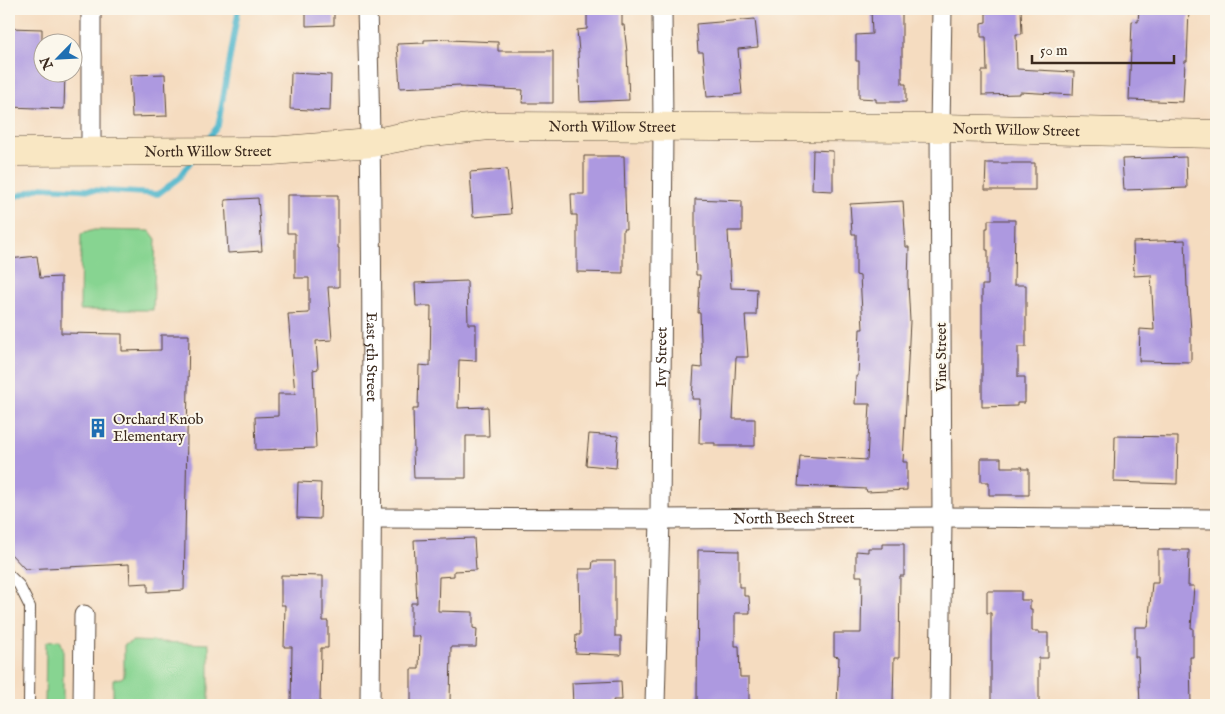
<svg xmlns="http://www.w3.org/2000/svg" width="1225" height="714" viewBox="0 0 1225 714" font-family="'IM FELL English',serif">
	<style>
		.green { fill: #87d491; stroke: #617f58 }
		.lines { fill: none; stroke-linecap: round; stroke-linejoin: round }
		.stream { stroke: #4db5cb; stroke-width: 5.5 }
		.building { fill: #ad99e0 }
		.lane-casing { stroke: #574536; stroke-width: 12 }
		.street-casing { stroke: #574536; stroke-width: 21 }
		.secondary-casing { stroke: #574536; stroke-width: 29 }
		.lane { stroke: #fff; stroke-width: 10 }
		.street { stroke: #fff; stroke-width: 19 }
		.secondary { stroke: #f9e7c3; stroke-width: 28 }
		.labels { text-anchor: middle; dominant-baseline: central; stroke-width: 4; stroke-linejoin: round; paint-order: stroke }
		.street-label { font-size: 15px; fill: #3b2a1e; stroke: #fbf7ec }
		.poi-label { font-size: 15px; fill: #3b2a1e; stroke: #fbf7ec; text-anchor: start }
	</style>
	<rect width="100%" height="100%" fill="#fbf7ec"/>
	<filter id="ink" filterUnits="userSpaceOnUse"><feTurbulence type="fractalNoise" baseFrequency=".02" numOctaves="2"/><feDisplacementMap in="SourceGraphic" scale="10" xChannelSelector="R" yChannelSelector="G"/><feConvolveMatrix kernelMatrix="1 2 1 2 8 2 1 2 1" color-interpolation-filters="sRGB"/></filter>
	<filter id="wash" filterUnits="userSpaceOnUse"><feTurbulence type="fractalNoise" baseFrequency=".0096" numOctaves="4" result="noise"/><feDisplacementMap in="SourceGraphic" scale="20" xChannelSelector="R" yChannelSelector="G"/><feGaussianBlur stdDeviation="1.12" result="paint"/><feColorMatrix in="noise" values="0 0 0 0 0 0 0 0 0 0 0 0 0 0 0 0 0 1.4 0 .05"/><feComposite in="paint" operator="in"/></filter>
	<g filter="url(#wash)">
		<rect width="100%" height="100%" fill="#f5dcc0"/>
		<path class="green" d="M94,230l56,1 6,8 -3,71h-73l1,-76z
			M60,640l3,8v57h-18l1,-62 2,-2z
			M133,641l76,3v61h-96v-26l8,-1 3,-2v-31z"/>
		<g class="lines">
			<path class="stream" d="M205,143l13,-17 20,-114v-3
				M9,199l33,-12 116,7 21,-16 13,-18"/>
		</g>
		<g id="blocks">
			<path class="building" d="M306,9h28v16l-28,1z
				M587,9h35v16h2l3,27 2,48 -49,2 -2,-50h1l-2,-22 10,-1z
				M871,9h31v75h4v18h-30v-3l-17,-1v-37h-3v-26l16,-1z
				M986,9h35l1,25h-6l1,35 57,3 -1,23 -53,-3v2l-38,1v-24h5l-1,-34h-5v-14l5,-1z
				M1139,9h50l-2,52h-2l-2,41 -54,-2 3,-79 6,1z
				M755,19l3,28 -20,2 4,45 -35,3 -4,-45h-5l-2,-28z
				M9,28l33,1v43h23l-1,37 -55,-2z
				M449,39v1l49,2v9h55v52h-31l1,-13 -63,-3v-2l-60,3 -3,-44 27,-1v-3z
				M291,73l40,2 -1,36 -40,-2z
				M165,74l2,42 -35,1 -2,-42z
				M813,150l20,1v40l-21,-1z
				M584,156h40l2,73h-3v44l-46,-1v-57h-5l-1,-21h13z
				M1186,157l1,31 -63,2 -2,-31z
				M986,163h49v27h-50z
				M507,169l4,45 -38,3 -3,-45z
				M287,195h51v53h1v39h-11l4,53 -16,1 2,28 -5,1 3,78 -60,2 -1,-33 23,-1v-22h17l-7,-80 21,-1v-35h-14v-45h-8z
				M258,198l4,53 -34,2 -3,-53z
				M695,199l47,2v30h-14l3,57 26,1 -1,26h-11l3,42h-12l-3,62h22v27h-40v-3h-16l1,-44h-8l2,-32 8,1 -2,-55h-2l2,-38h-4l-1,-39z
				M903,201l3,46h3l-1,36 2,38 -7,141h4v28l-40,2 -1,-3 -68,-3 2,-30 67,4 3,-56h-15l1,-28h2l2,-47h3l-3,-53 -4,-1v-41h-4l-2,-30z
				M988,220h27l-1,65h12v62h-8v30h7v26h-8v3l-35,1v-122h6v-35h-2v-22h2z
				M1185,240l2,47h1l3,44v31l-52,-1 1,-32 14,1 -3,-55 -17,1 -1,-34z
				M37,256l3,22 21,-1v56l61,1v17l39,-1v-15h28l-5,255 -36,2v-9l-18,1 -1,-20 -104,5 -16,-17 1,-64h-1v-229z
				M467,281l1,43h8v37l-17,-1 -1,48 30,-1 1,29h-23v42h-52l-1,-26h1l-1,-43h5l1,-44 11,1 1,-60h-15l-1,-23z
				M589,434l29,2 -2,32 -30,-3z
				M1115,436l63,1 -1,47 -63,-2z
				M981,458h20v9h22l-1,2h7v26h-40v-13h-8z
				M298,482l23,1 -1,36 -23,-1z
				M474,538l2,32 -22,1v5l-15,1 -1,34 35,1v16l4,1 -1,18h-25l-1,57h-39v-35h8l1,-33h-9v-33h6l-3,-63z
				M882,544h22v32h-4l-1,80v2h-5l-1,44 -35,-1v4h-21l2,-48 -5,-1v-23h27l1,-57h-6v-25l12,1v-4h14z
				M698,550l41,1v36h5v9h5l1,17h-15v33h4l1,31h9v27h-52z
				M1158,550h31l-1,36h6l-3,42h2v29h-3l1,48h-51l-2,-48h-3v-30h13l4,-44h6z
				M593,561h22v75h6v19l-46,-2 1,-18h4l-1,-66h13z
				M281,575l42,1v45h5v27h-7l-1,57h-29l1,-58h-8l1,-42h-4z
				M987,591h34v9h9v9h2v22h7v2h9v25h-9v47h-48v-92h-4z
				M621,681l1,19h-9l1,5h-41l-1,-22z"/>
		</g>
	</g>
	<g filter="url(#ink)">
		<use href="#blocks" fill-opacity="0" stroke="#574536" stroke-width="1"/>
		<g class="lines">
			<defs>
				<path id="lane" d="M9,575l10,10 11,22 -1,98"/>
				<g id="street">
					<path d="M91,9v142"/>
					<path id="s1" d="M367,9c7,232 5,464 3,696"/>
					<path id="s2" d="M372,518l288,1 282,-2 274,2"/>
					<path d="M83,705l1,-90"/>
					<path id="s3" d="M655,705l5,-186 3,-392 -1,-118"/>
					<path d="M940,705l2,-188 -2,-389 2,-119"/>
				</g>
				<g id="secondary">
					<path id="s4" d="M9,152l263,-1 99,-8 51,-10 67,-7 451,2 276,6"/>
				</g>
			</defs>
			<use href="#lane" class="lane-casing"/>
			<use href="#street" class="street-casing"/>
			<use href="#secondary" class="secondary-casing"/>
			<use href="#lane" class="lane"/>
			<use href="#street" class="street"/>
			<use href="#secondary" class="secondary"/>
		</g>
	</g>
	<defs>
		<symbol id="building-bare" viewBox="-9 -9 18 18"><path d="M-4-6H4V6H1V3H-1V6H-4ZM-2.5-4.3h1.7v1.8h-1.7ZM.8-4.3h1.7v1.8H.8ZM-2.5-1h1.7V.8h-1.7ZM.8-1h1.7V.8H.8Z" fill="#1f6fb2" stroke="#fbf7ec" stroke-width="2.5" paint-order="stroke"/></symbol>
	</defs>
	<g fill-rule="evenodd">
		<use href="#building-bare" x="84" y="414" width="28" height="28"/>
	</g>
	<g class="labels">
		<g class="street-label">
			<text stroke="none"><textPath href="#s4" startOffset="605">North Willow Street</textPath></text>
			<text stroke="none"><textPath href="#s4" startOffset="1009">North Willow Street</textPath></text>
			<text stroke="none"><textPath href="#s4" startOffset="199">North Willow Street</textPath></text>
			<text stroke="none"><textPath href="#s1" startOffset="348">East 5th Street</textPath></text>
			<text stroke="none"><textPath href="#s3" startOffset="348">Ivy Street</textPath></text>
			<text transform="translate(941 357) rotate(-90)">Vine Street</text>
			<text stroke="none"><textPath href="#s2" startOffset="422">North Beech Street</textPath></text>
		</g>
		<g class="poi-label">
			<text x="113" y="419">Orchard Knob<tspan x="113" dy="17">Elementary</tspan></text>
		</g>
	</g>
	<rect width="1225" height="714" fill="none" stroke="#fbf7ec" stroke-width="30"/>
	<g transform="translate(58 58) rotate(246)"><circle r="24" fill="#fbf7ec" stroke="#aea59a"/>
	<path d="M0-4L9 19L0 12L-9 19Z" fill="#1f6fb2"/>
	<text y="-8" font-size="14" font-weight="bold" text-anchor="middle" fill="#3b2a1e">N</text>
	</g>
	<path d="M1032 55v8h142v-8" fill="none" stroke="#3b2a1e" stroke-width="2.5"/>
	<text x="1040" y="55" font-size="15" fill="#3b2a1e" stroke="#fbf7ec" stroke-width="4" paint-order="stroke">50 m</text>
</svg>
